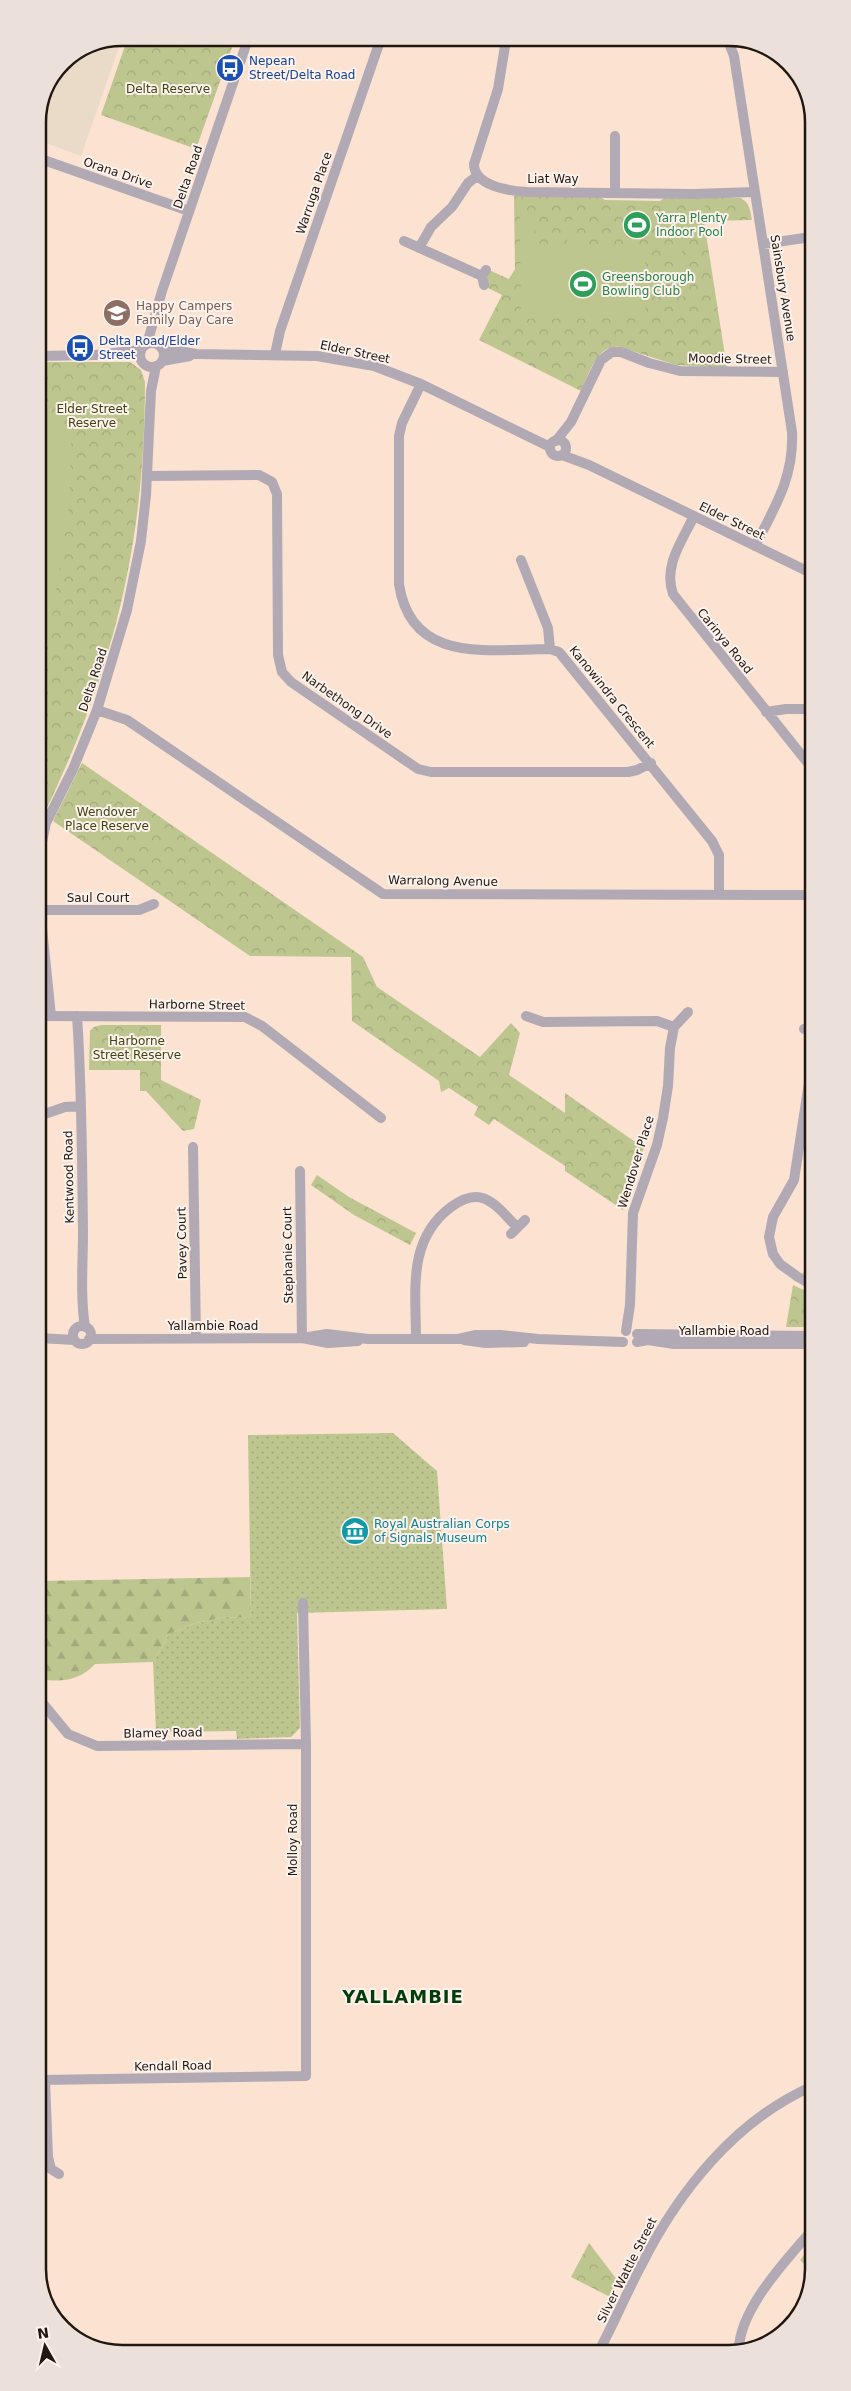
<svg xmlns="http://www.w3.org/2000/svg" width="851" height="2391" viewBox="0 0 851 2391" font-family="'DejaVu Sans',sans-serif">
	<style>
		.commercial { fill: #eadbc8 }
		.grass { fill: url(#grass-dots) }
		.forest { fill: url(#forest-firs) }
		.park { fill: url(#park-crowns) }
		.garden { fill: #bec690 }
		.water { fill: #5d8eb9 }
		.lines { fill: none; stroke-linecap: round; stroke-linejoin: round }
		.minor { stroke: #b1aab5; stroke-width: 10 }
		.labels { text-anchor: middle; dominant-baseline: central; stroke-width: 4; stroke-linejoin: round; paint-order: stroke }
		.transit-label { font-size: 12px; fill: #164399; stroke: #fdf2ec; text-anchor: start }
		.park-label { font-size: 12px; fill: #3f4415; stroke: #fdf2ec }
		.street-label { font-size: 12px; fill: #201711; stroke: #fdf2ec }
		.leisure-label { font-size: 12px; fill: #27864d; stroke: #fdf2ec; text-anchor: start }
		.education-label { font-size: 12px; fill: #785e54; stroke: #fdf2ec; text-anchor: start }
		.culture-label { font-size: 12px; fill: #0d838f; stroke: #fdf2ec; text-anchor: start }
		.district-label { font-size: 18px; font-weight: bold; letter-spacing: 1px; fill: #023e09; stroke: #fdf2ec }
		.rim { fill: none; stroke: #201711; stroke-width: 2.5 }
	</style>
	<defs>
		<pattern id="grass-dots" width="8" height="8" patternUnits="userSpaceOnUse" patternTransform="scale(1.25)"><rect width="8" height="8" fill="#bec690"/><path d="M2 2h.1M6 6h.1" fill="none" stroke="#a3a97b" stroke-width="1.8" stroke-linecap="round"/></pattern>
		<pattern id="forest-firs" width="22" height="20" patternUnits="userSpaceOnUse" patternTransform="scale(1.25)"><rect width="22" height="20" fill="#bec690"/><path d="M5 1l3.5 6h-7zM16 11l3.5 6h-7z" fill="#a3a97b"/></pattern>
		<pattern id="park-crowns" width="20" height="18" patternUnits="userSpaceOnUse" patternTransform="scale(1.25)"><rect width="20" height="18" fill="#bec690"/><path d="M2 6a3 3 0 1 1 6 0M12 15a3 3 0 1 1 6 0" fill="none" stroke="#a3a97b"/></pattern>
	</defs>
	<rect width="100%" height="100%" fill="#fce2d1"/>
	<path class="commercial" d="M90,44h30l-39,112 -43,-16v-23l24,-55z"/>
	<path class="grass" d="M393,1433l44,38 10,138 -150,4 3,115 -9,9 -54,2 -1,-8 -80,1 -3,-70 16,-28 27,-11 30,-6 25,1 -3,-183z"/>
	<path class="forest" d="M250,1577l1,41 -25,-1 -30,6 -27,11 -16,28 -58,2c-14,16 -34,19 -55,15v-98z"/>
	<path class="park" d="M234,42l-38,107 -95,-34 25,-72z
		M514,196l86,1 5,3 55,1 4,-3h76c10,4 10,13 12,22l-48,1 23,147 -51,-3 -56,-18c-23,-4 -31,27 -39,44l-102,-51 23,-45 -14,-7 -2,-9 3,-9 20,9 6,-10z
		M38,362h92l11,8 4,12c0,161 -31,287 -101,432l-5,-4z
		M82,763l281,194 14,30 103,70 31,-34 9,10 -11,42 56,38v-20l79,55 -15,38 -6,24 -58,-39v-5l-71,-47 -5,6 -15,-10 4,-8 -29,-19 -8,4 -2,-11 -87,-60 -1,-64 -101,-1 -197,-135z
		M101,1025h60v55l40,20 -7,29 -11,2 -37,-40h-6v-21h-51l1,-39 4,-4z
		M317,1175l32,22 67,36 -6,12 -56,-30 -43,-30z
		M812,1259v22l-10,-6z
		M793,1285l19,9v33h-26z
		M589,2243l29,38 -8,16 -39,-20z
		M813,2245v24l-1,3 -12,-12z"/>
	<path class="garden" d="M688,205h18v1l-4,7 -11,-2z
		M520,217h14l1,33h32v-30h7l1,28h70l1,70 -125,1z
		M683,217l6,4v25h-7l1,59h-2v-38l-7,-2c1,-12 -1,-43 9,-48z
		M38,414l33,27 -2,67 -20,127 -11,-1z"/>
	<path class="water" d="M812,1301v23l-4,-1c-4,-10 -2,-15 4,-22z"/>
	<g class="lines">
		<path class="minor" d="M727,38l7,18 58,376c2,45 -17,75 -37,114
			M506,40l-8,49 -24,75c0,22 35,27 53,28l167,2 61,-2
			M615,136v56
			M38,158l151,53
			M404,241l78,35
			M763,244l48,-7
			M419,248l12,-21 21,-20 16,-24 9,-7
			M484,285l-2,-9 4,-6
			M140 355a12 12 0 1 1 24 0a12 12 0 1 1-24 0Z
			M147,344l15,-53 85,-249
			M162,348l34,6 121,2 57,10 47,18 129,63
			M275,354l5,-23 100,-290
			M38,356l57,-1 46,-5
			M162,361l28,-5
			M421,384l-19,39 -3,13v148c12,81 90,65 151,65l9,3 153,189 7,14v40
			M550 448a8 8 0 1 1 16 0a8 8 0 1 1-16 0Z
			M556,441l15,-19 30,-62 11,-8h9l28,11 31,8 103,1
			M562,455l27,10 222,108
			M148,476l111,-1 13,7 5,12 1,161 4,17 9,10 127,87 13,3h197l9,-2 14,-7
			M694,516c-12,25 -31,50 -21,78l138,173
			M521,560l27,68 2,21
			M97,710l30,10 256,174 429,1
			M766,712l20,-3h25
			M41,910h98l15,-6
			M39,1016l206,1 17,9 119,92
			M51,1016l-10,-98 1,-76 4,-19 27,-54 24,-59 30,-100 14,-69 5,-46 5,-104 5,-25
			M77,1016c5,72 5,144 6,215 0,33 -3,64 2,96
			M526,1016l17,6 114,-1 17,6 -4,21 -2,38 -5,32 -6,27 -24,68 -3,92 -4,26
			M674,1027l14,-15
			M804,1029h8
			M812,1063l-18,117 -21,37 -4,20 4,17 7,10 18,13 14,8
			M39,1116l26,-9 16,-1
			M193,1147l3,191
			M300,1171l2,167
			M511,1234l14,-14
			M73 1335a9 9 0 1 1 18 0a9 9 0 1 1-18 0Z
			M637,1334l175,2
			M39,1338l35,2
			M302,1338l25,-4 41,5h90l18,-4h25l37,4 85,3
			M89,1339l213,-1 26,5 30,-2
			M416,1339c0,-49 -9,-99 35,-132 32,-23 44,-2 66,20
			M464,1340l22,3 38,-1
			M637,1342l11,-2 26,4h138
			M40,1700l28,34 29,12 209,-2
			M40,2080l266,-4v-332l-3,-141
			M45,2080l3,77 3,12 8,5
			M462,2351l1,1
			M599,2351c15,-28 27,-57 42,-85 37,-74 94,-146 172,-180
			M739,2351c-1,-41 49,-93 74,-122"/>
	</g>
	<defs>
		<symbol id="bus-disc" viewBox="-11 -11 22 22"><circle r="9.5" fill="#1a4fb4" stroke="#fdf2ec"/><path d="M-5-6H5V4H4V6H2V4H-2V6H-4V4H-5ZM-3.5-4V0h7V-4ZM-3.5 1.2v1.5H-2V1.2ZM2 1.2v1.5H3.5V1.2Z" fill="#fff"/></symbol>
		<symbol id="stadium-disc" viewBox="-11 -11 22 22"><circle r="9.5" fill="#2e9e5b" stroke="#fdf2ec"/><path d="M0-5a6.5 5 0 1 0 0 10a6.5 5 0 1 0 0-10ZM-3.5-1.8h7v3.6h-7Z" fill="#fff"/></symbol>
		<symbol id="school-disc" viewBox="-11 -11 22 22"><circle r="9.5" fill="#8d6e63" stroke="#fdf2ec"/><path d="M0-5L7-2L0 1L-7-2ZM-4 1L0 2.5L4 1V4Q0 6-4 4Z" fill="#fff"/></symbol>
		<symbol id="museum-disc" viewBox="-11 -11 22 22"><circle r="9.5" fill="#0f9aa8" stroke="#fdf2ec"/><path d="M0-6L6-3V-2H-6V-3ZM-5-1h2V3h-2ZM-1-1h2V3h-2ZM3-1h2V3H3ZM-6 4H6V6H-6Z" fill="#fff"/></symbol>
	</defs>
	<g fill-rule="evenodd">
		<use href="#bus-disc" x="214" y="52" width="32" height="32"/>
		<use href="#stadium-disc" x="621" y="209" width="32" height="32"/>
		<use href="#stadium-disc" x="567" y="268" width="32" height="32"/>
		<use href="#school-disc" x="101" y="297" width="32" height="32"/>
		<use href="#bus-disc" x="64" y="332" width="32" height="32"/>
		<use href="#museum-disc" x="339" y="1515" width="32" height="32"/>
	</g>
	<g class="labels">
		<g class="transit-label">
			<text x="249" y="61">Nepean<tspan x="249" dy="14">Street/Delta Road</tspan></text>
			<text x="99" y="341">Delta Road/Elder<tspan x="99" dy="14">Street</tspan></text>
		</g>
		<g class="park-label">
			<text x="168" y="89">Delta Reserve</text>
			<text x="92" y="409">Elder Street<tspan x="92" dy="14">Reserve</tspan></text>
			<text x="107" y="812">Wendover<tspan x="107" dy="14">Place Reserve</tspan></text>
			<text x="137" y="1041">Harborne<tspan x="137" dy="14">Street Reserve</tspan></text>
		</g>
		<g class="street-label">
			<text transform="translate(118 173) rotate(19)">Orana Drive</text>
			<text transform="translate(188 177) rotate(-71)">Delta Road</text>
			<text x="553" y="179">Liat Way</text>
			<text transform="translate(314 193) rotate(-71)">Warruga Place</text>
			<text transform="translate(783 288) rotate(81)">Sainsbury Avenue</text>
			<text transform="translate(355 352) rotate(12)">Elder Street</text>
			<text transform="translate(730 359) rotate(1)">Moodie Street</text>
			<text transform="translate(732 521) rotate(26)">Elder Street</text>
			<text transform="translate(725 641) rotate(51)">Carinya Road</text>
			<text transform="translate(93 680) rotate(-72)">Delta Road</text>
			<text transform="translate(612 697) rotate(51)">Kanowindra Crescent</text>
			<text transform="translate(347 705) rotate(35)">Narbethong Drive</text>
			<text transform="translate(443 881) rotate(1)">Warralong Avenue</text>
			<text x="98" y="898">Saul Court</text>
			<text transform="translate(197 1005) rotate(1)">Harborne Street</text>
			<text transform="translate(636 1162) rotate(-73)">Wendover Place</text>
			<text transform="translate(69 1177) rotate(-91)">Kentwood Road</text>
			<text transform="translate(182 1243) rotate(-91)">Pavey Court</text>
			<text transform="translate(288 1255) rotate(-91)">Stephanie Court</text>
			<text x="213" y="1326">Yallambie Road</text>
			<text x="724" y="1331">Yallambie Road</text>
			<text transform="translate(163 1733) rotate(-1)">Blamey Road</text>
			<text transform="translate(293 1840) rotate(-90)">Molloy Road</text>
			<text transform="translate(173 2066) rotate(-1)">Kendall Road</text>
			<text transform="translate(627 2270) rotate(-63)">Silver Wattle Street</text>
		</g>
		<g class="leisure-label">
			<text x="656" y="218">Yarra Plenty<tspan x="656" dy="14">Indoor Pool</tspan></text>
			<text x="602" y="277">Greensborough<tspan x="602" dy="14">Bowling Club</tspan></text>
		</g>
		<g class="education-label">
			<text x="136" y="306">Happy Campers<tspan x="136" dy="14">Family Day Care</tspan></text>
		</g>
		<g class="culture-label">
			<text x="374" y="1524">Royal Australian Corps<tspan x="374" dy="14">of Signals Museum</tspan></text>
		</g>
		<g class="district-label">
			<text x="403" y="1996">YALLAMBIE</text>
		</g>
	</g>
	<path d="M0 0H851V2391H0ZM122 46H729A76 76 0 0 1 805 122V2269A76 76 0 0 1 729 2345H122A76 76 0 0 1 46 2269V122A76 76 0 0 1 122 46Z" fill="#ebe0da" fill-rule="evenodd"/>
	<path class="rim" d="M122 46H729A76 76 0 0 1 805 122V2269A76 76 0 0 1 729 2345H122A76 76 0 0 1 46 2269V122A76 76 0 0 1 122 46Z"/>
	<g transform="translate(45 2346) rotate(352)" stroke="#fdf2ec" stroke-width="4" paint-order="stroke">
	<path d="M0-4L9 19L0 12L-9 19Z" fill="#201711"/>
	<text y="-8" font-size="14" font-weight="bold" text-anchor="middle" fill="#201711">N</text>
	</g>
</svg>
